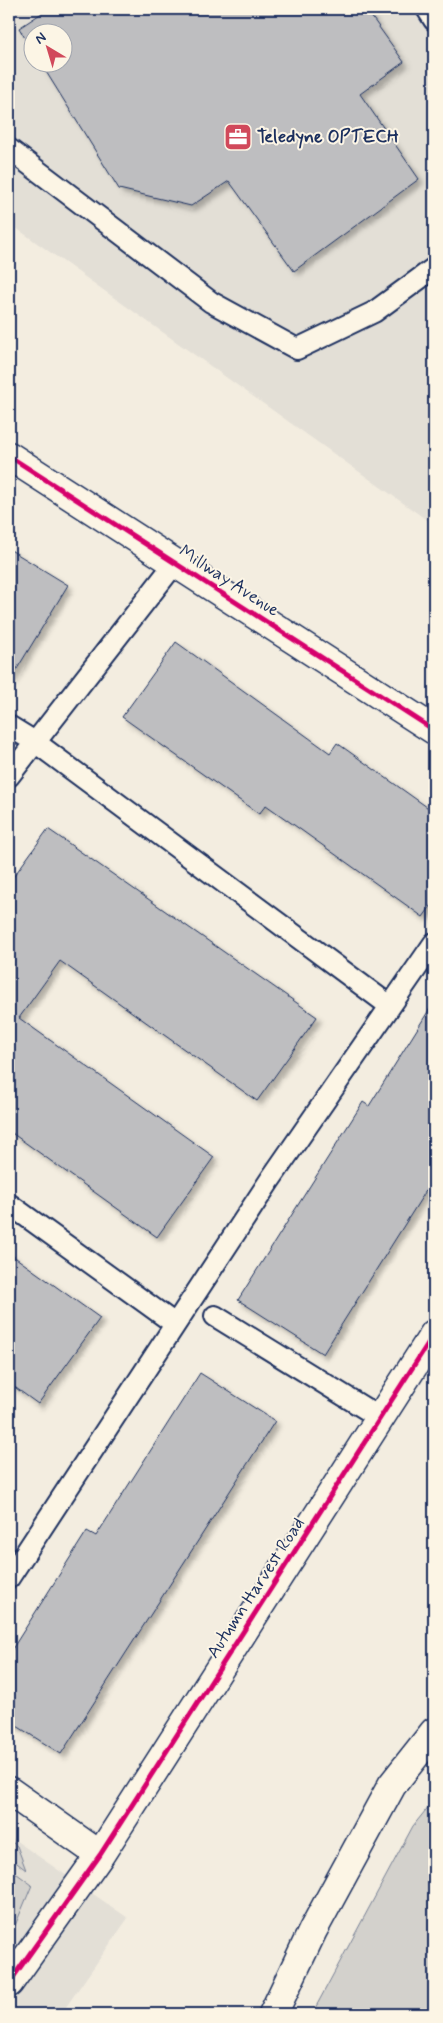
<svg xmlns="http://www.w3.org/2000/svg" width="443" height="2023" viewBox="0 0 443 2023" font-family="Mynerve,sans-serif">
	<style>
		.built { fill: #e3dfd6; fill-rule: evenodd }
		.green { fill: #d3d1cc; stroke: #778095 }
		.building { fill: #bebec0; stroke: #1b2f5e; filter: url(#shadow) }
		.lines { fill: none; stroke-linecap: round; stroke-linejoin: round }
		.service-casing { stroke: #1b2f5e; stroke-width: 24 }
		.minor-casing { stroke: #1b2f5e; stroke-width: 31 }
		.motorway-casing { stroke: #1b2f5e; stroke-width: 31 }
		.service { stroke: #fcf5e5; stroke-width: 20 }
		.minor { stroke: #fcf5e5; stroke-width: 28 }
		.motorway { stroke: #fcf5e5; stroke-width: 28 }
		.cycleway-casing { stroke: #fcf5e5; stroke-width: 8 }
		.cycleway { stroke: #d6006c; stroke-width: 5 }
		.labels { text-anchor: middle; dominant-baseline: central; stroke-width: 4; stroke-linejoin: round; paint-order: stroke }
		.poi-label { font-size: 18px; font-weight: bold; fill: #1b2f5e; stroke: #fcf5e5; text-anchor: start }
		.street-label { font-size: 18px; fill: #1b2f5e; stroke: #fcf5e5 }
	</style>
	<defs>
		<filter id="shadow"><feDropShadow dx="4.5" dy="4.5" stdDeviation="2.5" flood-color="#0004"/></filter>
	</defs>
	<rect width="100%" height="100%" fill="#f3ede0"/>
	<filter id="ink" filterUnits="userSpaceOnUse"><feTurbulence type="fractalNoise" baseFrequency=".02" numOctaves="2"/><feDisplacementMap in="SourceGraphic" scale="10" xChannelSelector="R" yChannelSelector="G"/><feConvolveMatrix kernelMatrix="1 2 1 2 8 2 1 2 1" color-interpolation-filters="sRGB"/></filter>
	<g filter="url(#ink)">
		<path class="built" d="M9,9h425v516l-425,-302zM32,32h30v30h-30z
			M9,1836l119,82 -67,96h-52z"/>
		<path class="green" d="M434,1800v214h-122l101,-188z
			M9,1840l8,6 9,24 -17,-13z
			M9,1868l23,17 -23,55z"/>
		<path class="building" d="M48,9h318l38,53 -44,32 59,85 -125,92 -65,-90 -38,25 -72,-17 -79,-127h22v-30h-30v18l-13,-22z
			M9,549l59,36 -59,97z
			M176,642l154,111 7,-10 97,69v90l-11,15 -157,-112 -7,9 -137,-97z
			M48,829l269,188 -60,84 -197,-140 -41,57 195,139 -57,80 -148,-106v-248z
			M434,1002v176l-111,176 -85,-54 125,-198 6,4z
			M9,1253l91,65 -62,86 -29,-21z
			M200,1373l75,48 -214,333 -52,-33v-67l78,-123 9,5z"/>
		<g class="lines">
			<defs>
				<path id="service" d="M427,9l7,11
					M9,149l202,153 86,47 77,-37 60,-44
					M9,726l26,16 355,264
					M9,776l166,-213
					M9,1204l166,120
					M215,1316l167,103
					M9,1578l261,-398 164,-237"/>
				<path id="minor" d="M9,456l425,274
					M9,1791l91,64
					M9,1983l91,-128 334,-521"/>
				<path id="motorway" d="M273,2014l40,-84 79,-145 42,-53"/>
			</defs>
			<use href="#service" class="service-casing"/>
			<use href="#minor" class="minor-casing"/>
			<use href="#motorway" class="motorway-casing"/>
			<use href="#service" class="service"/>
			<use href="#minor" class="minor"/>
			<use href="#motorway" class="motorway"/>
			<defs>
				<path id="cycleway" d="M9,456l425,274
					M9,1983l91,-128 334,-521"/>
			</defs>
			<use href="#cycleway" class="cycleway-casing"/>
			<use href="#cycleway" class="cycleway"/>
		</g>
	</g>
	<defs>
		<symbol id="office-square" viewBox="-11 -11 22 22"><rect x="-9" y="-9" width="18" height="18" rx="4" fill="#d1495b" stroke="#fcf5e5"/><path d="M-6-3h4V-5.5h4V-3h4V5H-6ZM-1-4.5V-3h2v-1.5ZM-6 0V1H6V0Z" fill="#fff"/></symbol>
	</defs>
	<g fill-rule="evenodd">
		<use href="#office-square" x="222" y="121" width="32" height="32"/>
	</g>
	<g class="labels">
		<g class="poi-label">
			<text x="257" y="137">Teledyne OPTECH</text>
		</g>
		<g class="street-label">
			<text transform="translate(229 581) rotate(33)">Millway Avenue</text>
			<text transform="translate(256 1588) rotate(-57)">Autumn Harvest Road</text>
		</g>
	</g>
	<rect width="443" height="2023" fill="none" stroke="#fcf5e5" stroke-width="30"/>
	<rect x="15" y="15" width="413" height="1993" fill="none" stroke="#1b2f5e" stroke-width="2" filter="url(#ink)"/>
	<g transform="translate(48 48) rotate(322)"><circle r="24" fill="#fcf5e5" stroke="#a2a6af"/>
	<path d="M0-4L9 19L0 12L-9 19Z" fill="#d1495b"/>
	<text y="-8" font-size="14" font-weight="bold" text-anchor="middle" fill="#1b2f5e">N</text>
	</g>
</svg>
